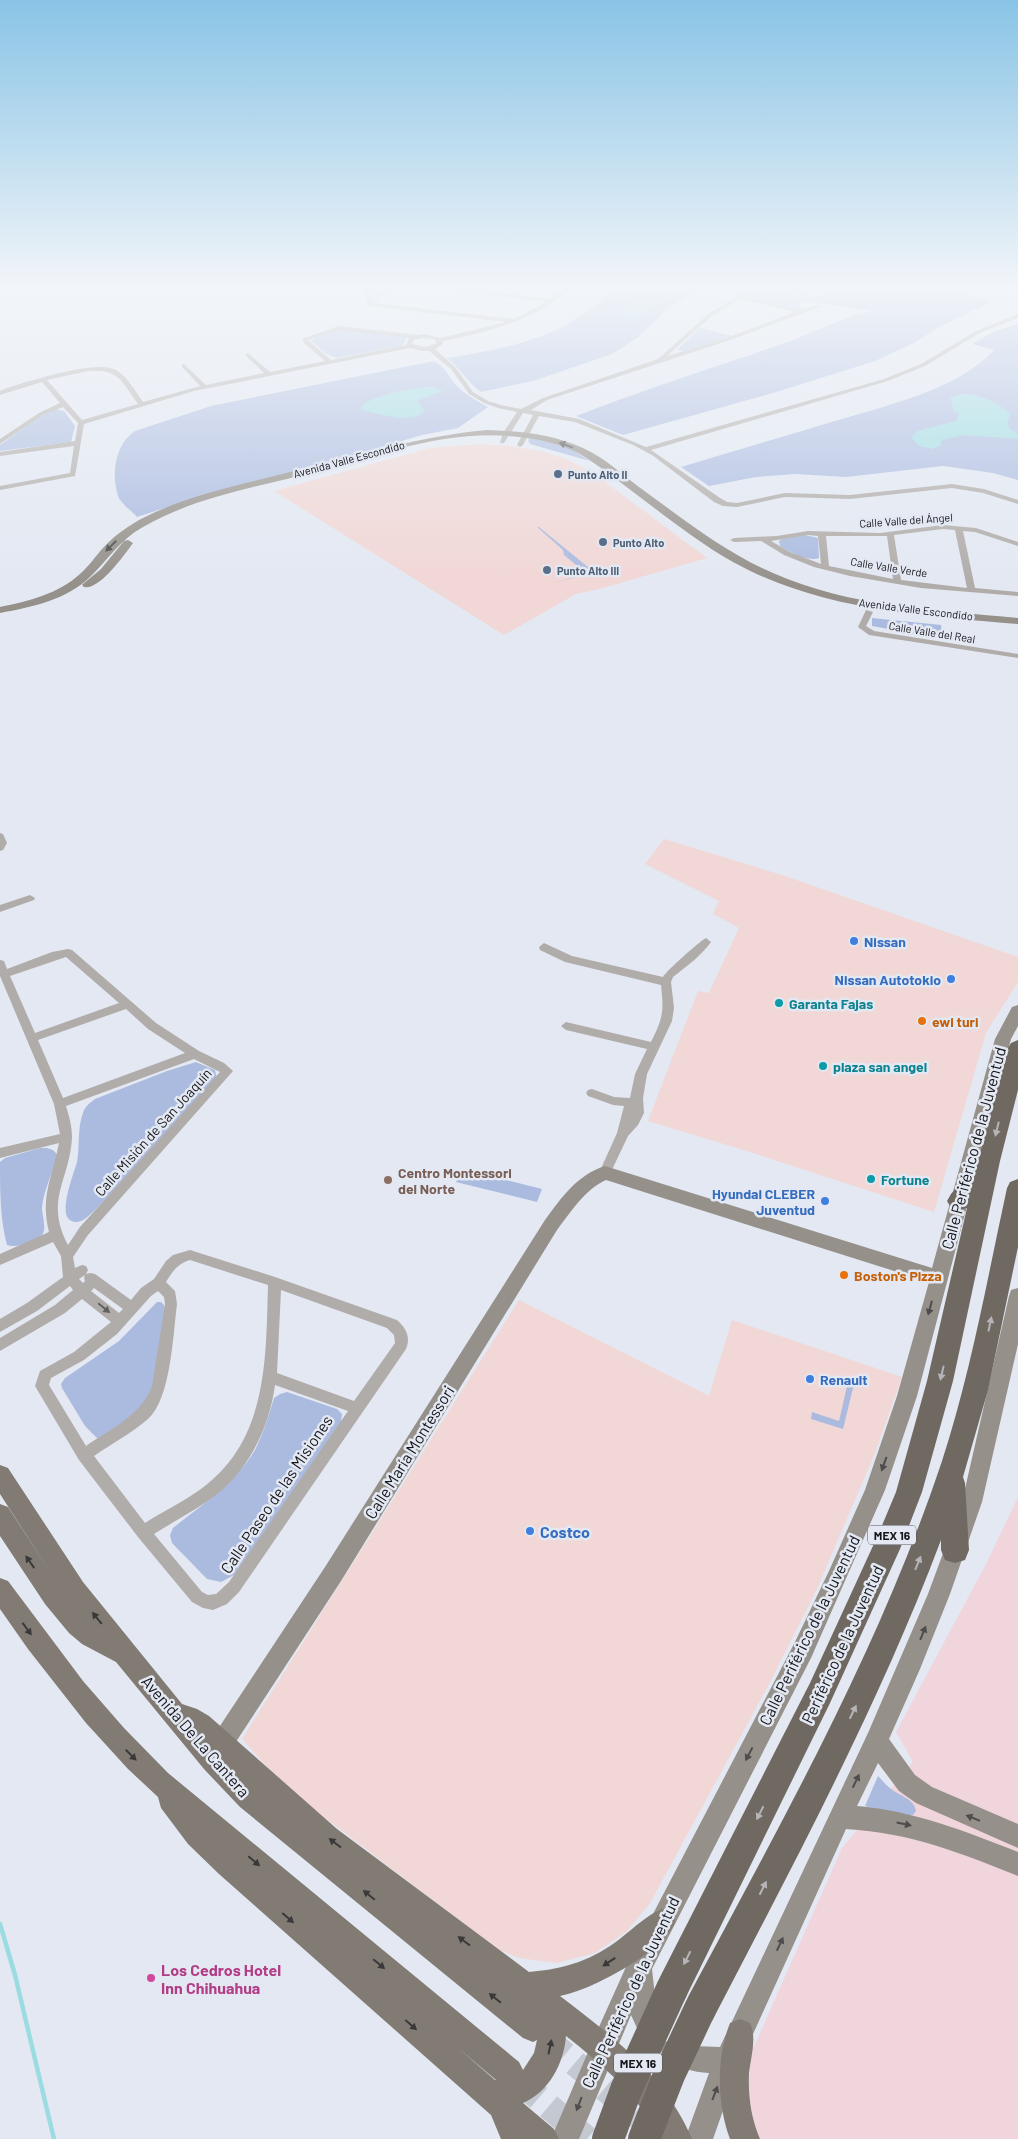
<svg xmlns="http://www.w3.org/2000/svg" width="1018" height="2139" viewBox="0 0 1018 2139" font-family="Barlow,sans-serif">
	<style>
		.commercial { fill: #f1d7d5 }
		.industrial { fill: #f0d6dc }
		.green { fill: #abbbe0 }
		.water { fill: #9bdce2 }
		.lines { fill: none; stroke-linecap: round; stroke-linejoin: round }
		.stream { stroke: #9bdce2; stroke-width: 4.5 }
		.primary-tunnel { stroke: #c4c8d1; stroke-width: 26; stroke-dasharray: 26 13; stroke-linecap: butt }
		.street { fill: #b0aca9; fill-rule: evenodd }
		.secondary { fill: #95908a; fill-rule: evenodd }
		.primary { fill: #817b74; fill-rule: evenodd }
		.highway { fill: #706962; fill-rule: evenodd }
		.highway-bridge { stroke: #706962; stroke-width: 32 }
		.oneway { fill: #4e4c4c }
		.oneway2 { fill: #b5b5b8 }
		.oneway3 { fill: #626061 }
		.oneway4 { fill: #3a3939 }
		.service-dot { fill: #5c6f8a; stroke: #e3e8f2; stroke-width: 2 }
		.shop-dot { fill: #3f7fe0; stroke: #e3e8f2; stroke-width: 2 }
		.culture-dot { fill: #0f9aa8; stroke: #e3e8f2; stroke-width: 2 }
		.food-dot { fill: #e8710a; stroke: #e3e8f2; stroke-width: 2 }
		.education-dot { fill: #8d6e63; stroke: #e3e8f2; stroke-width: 2 }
		.hotel-dot { fill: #d1479c; stroke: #e3e8f2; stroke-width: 2 }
		.labels { text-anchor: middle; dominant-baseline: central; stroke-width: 5; stroke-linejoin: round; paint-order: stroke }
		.far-street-label { font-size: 11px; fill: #141519; stroke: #e3e8f2 }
		.far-service-label { font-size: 11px; font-weight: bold; fill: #4e5e75; stroke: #e3e8f2; text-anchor: start }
		.shield { fill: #e3e8f2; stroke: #52545a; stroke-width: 1 }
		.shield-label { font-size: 12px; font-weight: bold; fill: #141519 }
		.shop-label { font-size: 14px; font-weight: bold; fill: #366cbe; stroke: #e3e8f2; text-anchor: start }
		.culture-label { font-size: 14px; font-weight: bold; fill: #0d838f; stroke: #e3e8f2; text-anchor: start }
		.food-label { font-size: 14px; font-weight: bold; fill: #c56008; stroke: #e3e8f2; text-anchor: start }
		.street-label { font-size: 14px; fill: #141519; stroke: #e3e8f2 }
		.education-label { font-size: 14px; font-weight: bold; fill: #785e54; stroke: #e3e8f2; text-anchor: start }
		.near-street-label { font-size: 16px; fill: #141519; stroke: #e3e8f2 }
		.near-shop-label { font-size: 16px; font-weight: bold; fill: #366cbe; stroke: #e3e8f2; text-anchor: start }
		.near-hotel-label { font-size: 16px; font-weight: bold; fill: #b23c85; stroke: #e3e8f2; text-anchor: start }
	</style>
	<rect width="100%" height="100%" fill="#e3e8f2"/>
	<path class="commercial" d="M479,444l32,2 34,6 23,8 25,13 114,85 -108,31 -23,5 -72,41 -230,-144 156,-43z
		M664,839l118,36 236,82v25l-32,51 -52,179 -187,-61 -99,-30 50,-130 11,2 30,-65 -26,-14 6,-13 -74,-37z
		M519,1300l190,96 23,-76 170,57 -27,76 -58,136 -48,95 -119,219 -23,28 -32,22 -38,10 -38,-5 -22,-9 -211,-161 -44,-49z"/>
	<path class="industrial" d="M1018,1497v642h-261l-9,-46 3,-40 91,-205 71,-86 -17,-30 90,-168z"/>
	<path class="green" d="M371,284l29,2 -26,16 2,-6z
		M621,284h91l-40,21 -35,33 -25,16 -79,27 -52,11c-13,-9 -21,-24 -34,-34 43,-7 90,-15 128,-38 17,-10 31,-23 46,-36z
		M841,284h107l4,5 39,13 -52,25 -25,16 -39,18 -102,32 -150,42 -47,-19c69,-27 139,-49 209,-73 29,-10 55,-25 86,-32l-64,-10 -6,2 -2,3 5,3h-7l-47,-11 -4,-3 20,-10 26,5 5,6 5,2 55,-8z
		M1018,324v156l-25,-7 -50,-7 -97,11 -51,-3 -39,3 -47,9 -28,-19c49,-15 98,-29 147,-44 50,-15 131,-33 166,-73l-22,-6 21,-12z
		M700,328l32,8 -49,15 -6,-1z
		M338,329l64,7 4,3 -2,5 -4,2 -63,12 -9,-3 -18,-15z
		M434,361c13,8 12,12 21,23 9,10 22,17 33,23l-30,21 -36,7 -109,32 -127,34 -49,16c-5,-6 -16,-13 -19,-21 -7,-22 -3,-52 17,-65l76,-25z
		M55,409l9,2 11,15 -4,16 -71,9v-6l41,-29z
		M532,437l37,11 21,13 -60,-17 -2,-4z
		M537,527h2l55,45 -41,11 24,-7 4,-4v-3l-17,-14 -1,-5z
		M805,535l13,3 1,20c-12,4 -29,-6 -39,-12l-1,-5 3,-2z
		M872,618l69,7 2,14 -71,-13z
		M196,1062l19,8 2,9 -119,128c-8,7 -17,20 -28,13 -12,-7 4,-47 7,-58 3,-16 0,-33 6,-49 2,-7 7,-10 12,-14l72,-28z
		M40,1148c7,0 14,0 17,7 -4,17 -14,37 -15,53 0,7 5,21 0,27 -7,8 -25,13 -35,10 -7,-26 -7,-55 -7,-83l5,-4z
		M461,1169l81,20 -5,13 -81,-20z
		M157,1302h4l3,3 1,5 -10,78 -7,20 -50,31 -13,-13 -23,-38 -1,-4 4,-6 54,-37z
		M848,1382l6,2 -11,45 -32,-10 1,-7 27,9z
		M287,1392l50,17 5,5 -1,8 -105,152 -15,8 -14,-3 -35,-36 -2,-8 3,-7c29,-23 63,-46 82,-78 8,-16 14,-35 19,-52l6,-4z
		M878,1776c4,4 8,9 12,12 9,8 24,10 26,23l-3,4h-12l-36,-9z"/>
	<path class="water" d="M656,298l3,1 2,4 -7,3 -10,-1 2,5 -8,8 -12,1 -6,-5 1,-5 9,-3 5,-4h10z
		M432,387l11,4 -26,10 8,10c-16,14 -41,3 -60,0l-4,-2c3,-13 58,-23 71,-22z
		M961,394c17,0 37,7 49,20l-3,9 3,7 8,3v6l-54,-4 -23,5v5l-8,4 -13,-3 -9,-8 6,-7 39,-10 3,-8 -5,-2 -4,-13z"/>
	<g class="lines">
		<path class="stream" d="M0,1924l15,51 39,164"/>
		<path class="primary-tunnel" d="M545,2038l120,101
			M519,2081l68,58"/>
		<path class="street" d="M363,284h6l5,19 140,16 32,-17 -146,-18h21l130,15 20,-15h6c-39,35 -84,47 -134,57v3l-8,5 20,18 18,25 15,9 13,4 20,4 22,-11 115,-39 50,-45 50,-30h7l-20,13 56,13 18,-5v2l-86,32 -186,61 -16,10 48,9 67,28 238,-68 37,-15 55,-33 42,-17v4l-38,15 -55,33 -37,15 -237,69 69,48 7,4 10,1 48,-10 65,2 102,-11 32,5 34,11v4l-35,-11 -31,-5 -102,11 -65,-2 -48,10 -14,-1 -9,-4 -62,-47 -19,-10 -58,-23 -36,-6 -16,29 -3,2 -3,-2 16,-30 -10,-2 -19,30h-4l3,-10 14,-21 -19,-4 -14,-5 -15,-9 -18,-25 -22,-18h-8l-11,-3 -216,43 -110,33 -9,52 -75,14v-4l70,-13 4,-27 -74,10v-4l75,-11 3,-18 -15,-16 -20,8 -43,29v-5l39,-26 21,-10 -18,-21 -42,13v-4l7,-3c22,-7 90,-29 109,-18 11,6 20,22 27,32l57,-16 -18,-19v-2l2,-1 22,21 58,-12 -18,-17v-2l2,-1 22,19 55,-11 -21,-18 -2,-4 37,-13 80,9 5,-1 16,4 66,-16 -136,-16 -4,-3v-12zM741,299l54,13 -66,25 -62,19 45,-40zM339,330l70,8 -3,7 -75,15 -22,-19 -1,-1zM424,338l10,1 3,4 -12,4 -13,-3 2,-4zM89,371c30,-2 32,10 49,33l-56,16 -35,-40z
			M778,284h8l26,11 -5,1z
			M943,525l33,3 42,14v4l-43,-14 -12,-1 12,57 43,4v4l-97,-8 -71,-12 -36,-9 -30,-12 -23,-14 -27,1 -4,-2 4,-2 43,-2 31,-5 72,2zM943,529l12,1 12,58 -66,-8 -7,-45zM808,535l10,1 3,28 -31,-12 -19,-11zM826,536h61l6,43 -64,-13z
			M866,610l7,2 -7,14 8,5 144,23v4l-149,-23 -11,-8z
			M0,833l3,1 4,9 -4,7 -3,1z
			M30,895l5,3 -1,2 -34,12v-7z
			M706,938l5,4c-10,14 -24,24 -38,35l-2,5 3,26 -2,13 -25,53 -4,24 1,15 -6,12 -10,11 -19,40h-8l-2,-3 18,-40 7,-27 -11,-1 -25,-9 -2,-3 2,-3 4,-1 22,8 16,1 5,-24 12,-25 -81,-19 -5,-4 5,-4 85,20c12,-24 13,-30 10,-57l-96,-23 -25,-12 -1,-3 5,-4 28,13 91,21c2,-5 38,-37 43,-39z
			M68,949l4,1 84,73 43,28 25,12 9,8 -145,164 -15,22 2,11 7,-3 4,1 2,4 -2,4 4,-1 5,1 36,26 10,-12 13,-9 12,-18 7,-6 17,-5 85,27 122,43c9,8 14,17 9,29l-167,243 -12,12 -14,6 -10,-2 -11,-6 -54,-65 -59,-77 -44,-74 5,-15 34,-19 37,-30 -29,-23 -17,14 -65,38v-13l55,-33 18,-15 -3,-4 -33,25 -37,21v-13l27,-16 36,-26 -2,-21 -8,-14 -53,23v-11l49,-22c-9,-35 3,-54 10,-89l-59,15v-10l60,-14 -6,-30 -54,-128v-16l4,1 3,8 45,-17zM66,957l53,46 -84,30 -25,-57zM126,1009l22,20 37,24 -122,45 -25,-58zM194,1059l26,13 -140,155 -12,18c-24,-45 2,-65 4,-108 0,-11 -3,-21 -6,-31zM190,1260l78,25c-2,69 0,146 -56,195 -19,17 -45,29 -67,43l-51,-67c17,-12 38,-23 54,-37 23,-20 25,-85 29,-115l-2,-13 -9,-9c7,-11 11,-18 24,-22zM85,1275l-1,3 1,3 -2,2 -4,-4zM94,1288l29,21 -4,4 -28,-22zM281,1290l106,38 7,7 1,8 -41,58 -77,-28zM158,1291l6,6 1,7 -13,82c-10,29 -42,43 -66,60l-37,-61 2,-7 33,-18 33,-26 34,-38zM275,1385l73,26 -119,171 -13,12 -8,1 -6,-3 -48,-58c22,-14 48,-27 68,-44 30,-27 48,-66 53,-105z"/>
		<path class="secondary" d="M487,430c33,1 65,4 96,18 20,9 39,26 56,39 43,31 85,65 134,86 76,34 163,37 245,45v6c-97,-8 -198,-14 -285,-62 -39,-22 -74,-51 -109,-77 -15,-11 -30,-23 -46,-32 -18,-9 -39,-14 -59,-16 -71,-9 -144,19 -212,37 -55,14 -114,24 -164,53 -22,12 -34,31 -52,49 -24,24 -59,31 -91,37v-6c29,-6 58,-13 80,-33 9,-8 15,-17 23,-26 12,-13 26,-23 42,-31 46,-23 99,-33 149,-46 64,-16 127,-35 193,-41z
			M128,540l5,3c-8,11 -34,48 -49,44l-2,-2 2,-2 17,-14 23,-28z
			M1018,1005v21l-7,13 -94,357 -32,94 -74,168 -159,311 5,46 8,17 -4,9 -9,4 -9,-4 -12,-26 -52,124h-28l43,-101 36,-80 165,-316 34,-71 36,-81 32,-94 32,-114 -323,-102c-22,10 -35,32 -49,50l-216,351 -111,170 -8,4 -8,-4 -4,-8 4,-8 111,-168 220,-347c17,-23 32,-45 60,-54l327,102 63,-229 17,-32z
			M1018,1288v56l-36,158 -32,92 -30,75 -31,70 26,36 17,12 86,37v24l-102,-45 -17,-12 -21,-28 -21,43c57,5 108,25 161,46v24c-60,-24 -107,-43 -172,-47l-107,236 -26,74h-28l24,-66c-17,-1 -29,-5 -44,-13l-4,-9 4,-9 9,-4 18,8 28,1 148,-314 60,-139 34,-92 47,-206 2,-6z"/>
		<path class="primary" d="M0,1465l8,3 75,114 99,122 15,5 12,7 128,113 192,143c36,-3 64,-12 92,-34 14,-11 26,-23 41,-29l10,3 3,10c-12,30 -83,68 -115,74 52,40 106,80 132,143h-31c-22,-42 -58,-74 -95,-103 -2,27 -17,56 -43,67l31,26 5,10h-58l-10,-24 -272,-241 -31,-30 -27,-36 -3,-11 -30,-28 -42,-46 -58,-74 -28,-40v-31l8,3 75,100 41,47 44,45 351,289 4,8 11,-17 3,-13 -4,2 -10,-4 -283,-231 -36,-38 -88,-107 -34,-18 -13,-11 -24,-29 -45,-68v-32l8,3 46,71 -54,-84zM458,2048l38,32h-1z
			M740,2019l10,4c7,16 1,33 -1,50 -1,23 2,45 11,66h-30c-13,-35 -14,-81 0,-116z"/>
		<path class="highway" d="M1018,1040v50l-18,71 -47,220 -31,111 -22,57 -70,154 -146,298 -12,5 -12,-5 -5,-12 5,-12 150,-294 68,-148 18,-43 31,-111 40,-173 -8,2 -8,-2 -4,-7 4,-7 26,-29 31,-117 3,-5z
			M1018,1179v68l-30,143 -25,87 2,6 4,67 -4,10 -10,3 -10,-3 -4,-10v-10c-63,167 -147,323 -229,481l-12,5 -12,-5 -5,-12 5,-12c93,-174 191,-347 254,-536 29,-89 45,-181 65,-273l3,-6z"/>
		<path class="highway-bridge" d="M608,2139l18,-49 46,-101
			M644,2139l25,-64 31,-66"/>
	</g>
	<defs><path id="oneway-solid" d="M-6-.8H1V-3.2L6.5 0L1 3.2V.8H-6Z" transform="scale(1.25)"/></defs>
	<g class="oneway">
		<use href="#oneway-solid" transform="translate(566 445) rotate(-160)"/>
		<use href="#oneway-solid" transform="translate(111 546) rotate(135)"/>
		<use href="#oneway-solid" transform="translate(930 1308) rotate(105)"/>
		<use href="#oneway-solid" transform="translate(884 1464) rotate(110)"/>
		<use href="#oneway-solid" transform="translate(923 1633) rotate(-68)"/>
		<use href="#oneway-solid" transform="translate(749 1754) rotate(118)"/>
		<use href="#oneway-solid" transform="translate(856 1781) rotate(-64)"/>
		<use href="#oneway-solid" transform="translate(973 1818) rotate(-158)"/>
		<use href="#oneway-solid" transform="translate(904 1824) rotate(12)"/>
		<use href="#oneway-solid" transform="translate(780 1944) rotate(-65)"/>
		<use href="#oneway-solid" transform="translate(715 2093) rotate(-69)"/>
		<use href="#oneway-solid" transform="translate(579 2104) rotate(111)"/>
	</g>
	<g class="oneway2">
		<use href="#oneway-solid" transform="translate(997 1129) rotate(104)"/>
		<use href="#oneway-solid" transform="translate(990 1324) rotate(-78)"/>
		<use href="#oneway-solid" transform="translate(942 1373) rotate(103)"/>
		<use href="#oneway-solid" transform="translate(918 1563) rotate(-68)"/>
		<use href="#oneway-solid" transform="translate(853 1712) rotate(-64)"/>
		<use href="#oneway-solid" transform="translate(760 1813) rotate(117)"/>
		<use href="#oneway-solid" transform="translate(763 1888) rotate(-63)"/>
		<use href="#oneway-solid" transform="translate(687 1958) rotate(117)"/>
	</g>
	<use class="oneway3" href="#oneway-solid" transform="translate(104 1308) rotate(39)"/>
	<g class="oneway4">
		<use href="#oneway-solid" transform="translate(30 1562) rotate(-125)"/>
		<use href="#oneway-solid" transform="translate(97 1618) rotate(-129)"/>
		<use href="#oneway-solid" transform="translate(27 1629) rotate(54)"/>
		<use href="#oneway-solid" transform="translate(131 1755) rotate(45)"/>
		<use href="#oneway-solid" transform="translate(335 1843) rotate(-143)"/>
		<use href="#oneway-solid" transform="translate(254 1861) rotate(40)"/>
		<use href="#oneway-solid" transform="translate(369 1895) rotate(-141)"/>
		<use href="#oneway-solid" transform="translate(288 1918) rotate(41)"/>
		<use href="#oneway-solid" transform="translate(464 1941) rotate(-143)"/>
		<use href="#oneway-solid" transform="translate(609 1962) rotate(147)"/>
		<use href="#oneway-solid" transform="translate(379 1964) rotate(40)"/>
		<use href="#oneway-solid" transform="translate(495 1998) rotate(-141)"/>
		<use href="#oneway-solid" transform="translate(411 2025) rotate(41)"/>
		<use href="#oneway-solid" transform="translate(550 2047) rotate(-78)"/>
	</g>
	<linearGradient id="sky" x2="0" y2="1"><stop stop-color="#89c4e6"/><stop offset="0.49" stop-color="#f2f5f9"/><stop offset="1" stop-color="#f2f5f9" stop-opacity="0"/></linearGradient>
	<rect width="1018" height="584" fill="url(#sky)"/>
	<g class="service-dot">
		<circle cx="558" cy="474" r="5"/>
		<circle cx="603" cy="542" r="5"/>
		<circle cx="547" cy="570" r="5"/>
	</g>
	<g class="shop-dot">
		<circle cx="854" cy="941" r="5"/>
		<circle cx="951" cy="979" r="5"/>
		<circle cx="825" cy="1201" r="5"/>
		<circle cx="810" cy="1379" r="5"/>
		<circle cx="530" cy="1531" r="5"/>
	</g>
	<g class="culture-dot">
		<circle cx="779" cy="1003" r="5"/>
		<circle cx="823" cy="1066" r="5"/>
		<circle cx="871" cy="1179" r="5"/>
	</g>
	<g class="food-dot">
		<circle cx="922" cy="1021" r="5"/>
		<circle cx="844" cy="1275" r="5"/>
	</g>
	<circle class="education-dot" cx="388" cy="1180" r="5"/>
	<circle class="hotel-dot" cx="151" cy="1978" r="5"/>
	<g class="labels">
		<g class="far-street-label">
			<text transform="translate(349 459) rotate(-15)">Avenida Valle Escondido</text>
			<text transform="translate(906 520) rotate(-4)">Calle Valle del Ángel</text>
			<text transform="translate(889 567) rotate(9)">Calle Valle Verde</text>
			<text transform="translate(916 609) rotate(7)">Avenida Valle Escondido</text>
			<text transform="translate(932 632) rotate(9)">Calle Valle del Real</text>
		</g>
		<g class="far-service-label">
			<text x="568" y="474">Punto Alto II</text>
			<text x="613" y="542">Punto Alto</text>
			<text x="557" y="570">Punto Alto III</text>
		</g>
		<g class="shield">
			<rect x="868" y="1525.5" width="48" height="19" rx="4"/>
			<rect x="614" y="2053.5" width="48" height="19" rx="4"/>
		</g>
		<g class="shield-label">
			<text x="892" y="1535">MEX 16</text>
			<text x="638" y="2063">MEX 16</text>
		</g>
		<g class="shop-label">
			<text x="864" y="941">Nissan</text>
			<text x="941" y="979" text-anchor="end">Nissan Autotokio</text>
			<text x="815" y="1193" text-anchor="end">Hyundai CLEBER<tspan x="815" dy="16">Juventud</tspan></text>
			<text x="820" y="1379">Renault</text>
		</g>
		<g class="culture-label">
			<text x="789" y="1003">Garanta Fajas</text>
			<text x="833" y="1066">plaza san angel</text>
			<text x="881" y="1179">Fortune</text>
		</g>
		<g class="food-label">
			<text x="932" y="1021">ewi turi</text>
			<text x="854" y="1275">Boston's Pizza</text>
		</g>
		<g class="street-label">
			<text transform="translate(153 1132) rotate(-48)">Calle Misión de San Joaquín</text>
		</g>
		<g class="education-label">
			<text x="398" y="1172">Centro Montessori<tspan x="398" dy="16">del Norte</tspan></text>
		</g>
		<g class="near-street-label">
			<text transform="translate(973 1148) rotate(-75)">Calle Periférico de la Juventud</text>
			<text transform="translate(409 1452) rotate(-58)">Calle María Montessori</text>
			<text transform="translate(276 1494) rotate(-56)">Calle Paseo de las Misiones</text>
			<text transform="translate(809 1630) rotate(-64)">Calle Periférico de la Juventud</text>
			<text transform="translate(842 1644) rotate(-65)">Periférico de la Juventud</text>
			<text transform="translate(196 1736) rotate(49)">Avenida De La Cantera</text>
			<text transform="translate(630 1992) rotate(-65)">Calle Periférico de la Juventud</text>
		</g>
		<g class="near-shop-label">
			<text x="540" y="1531">Costco</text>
		</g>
		<g class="near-hotel-label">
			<text x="161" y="1969">Los Cedros Hotel<tspan x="161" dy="18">Inn Chihuahua</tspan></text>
		</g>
	</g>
</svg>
